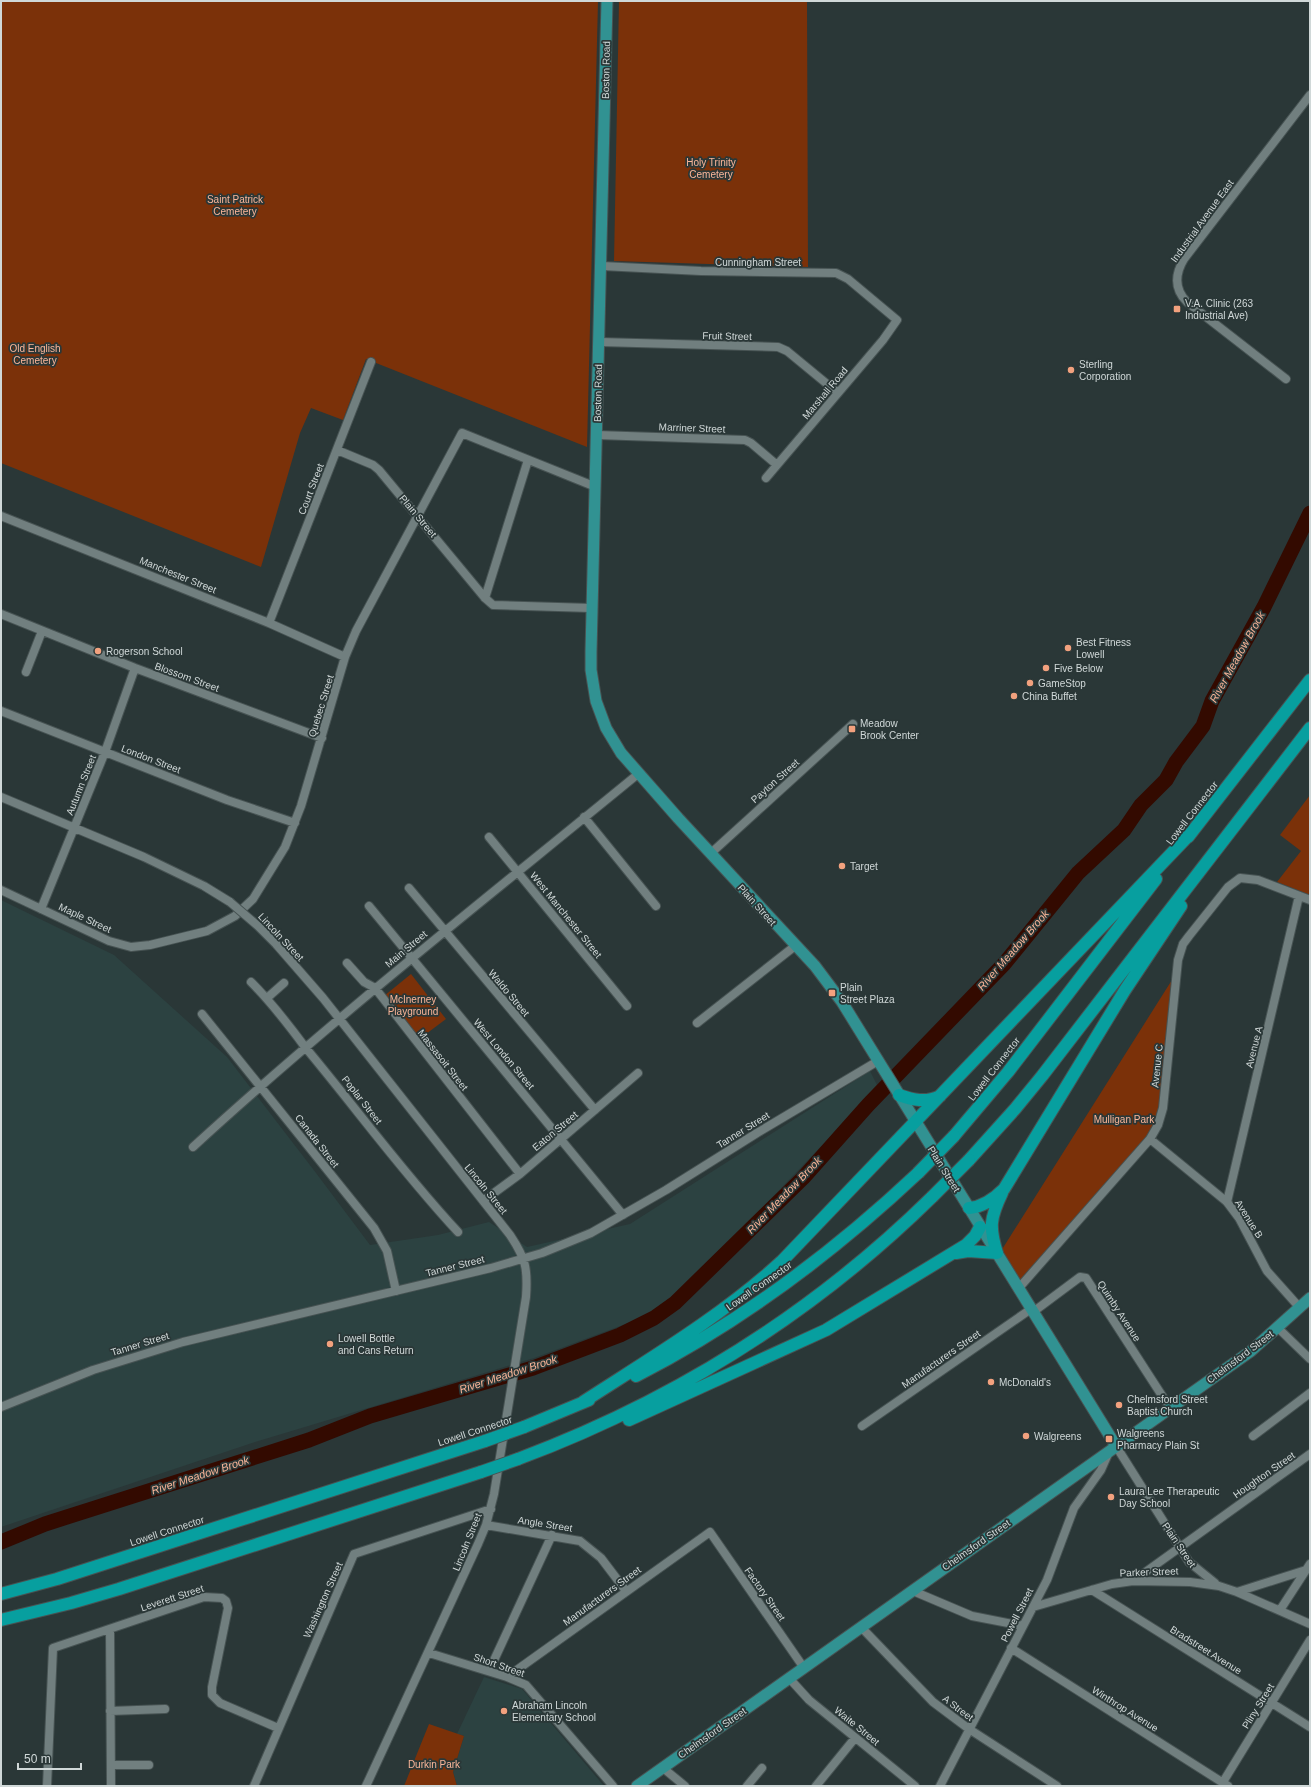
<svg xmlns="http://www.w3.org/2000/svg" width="1311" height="1787" viewBox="0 0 1311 1787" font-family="Helvetica,sans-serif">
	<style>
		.built { fill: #2c4241 }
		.green { fill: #7b3109 }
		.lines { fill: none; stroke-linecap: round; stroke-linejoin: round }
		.river { stroke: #330a00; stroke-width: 15 }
		.minor-casing { stroke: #475353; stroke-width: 10 }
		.major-casing { stroke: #475353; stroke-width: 13 }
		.highway-casing { stroke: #475353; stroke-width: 14 }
		.minor { stroke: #717f7f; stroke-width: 8 }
		.major { stroke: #319292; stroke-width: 11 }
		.highway { stroke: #079f9f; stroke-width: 12 }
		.minor-bridge-casing { stroke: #475353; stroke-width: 10; stroke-linecap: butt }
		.highway-bridge-casing { stroke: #475353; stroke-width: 14; stroke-linecap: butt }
		.minor-bridge { stroke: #717f7f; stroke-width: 8 }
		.highway-bridge { stroke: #079f9f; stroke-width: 12 }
		.poi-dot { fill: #f2a17e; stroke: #2a3737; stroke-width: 1.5 }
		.labels { text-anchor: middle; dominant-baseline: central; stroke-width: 3.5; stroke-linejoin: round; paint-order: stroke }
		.street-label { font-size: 10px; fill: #d0d8d8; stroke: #2a3737 }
		.park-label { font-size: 10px; fill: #fbb699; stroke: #2a3737 }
		.poi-label { font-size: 10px; fill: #d0d8d8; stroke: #2a3737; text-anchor: start }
		.water-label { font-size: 11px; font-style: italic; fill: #fab598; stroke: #2a3737 }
	</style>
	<rect width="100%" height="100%" fill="#2a3737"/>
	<path class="built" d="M1,900l113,55 113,102 89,116 54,72 68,-10 51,-13 38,25 103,-23 240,-153 8,16 -185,193 -46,36 -113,42 -279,84 -254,85z
		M484,1677l38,12 82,97h-147l-4,-14 11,-36 -7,-2z"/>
	<path class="green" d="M1,1h597l-11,446 -221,-88 -23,61 -32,-12 -11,25 -39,134 -260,-104z
		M619,1h188l1,266 -194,-6z
		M1310,795v100l-33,-13 24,-31 -21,-16z
		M1177,972l-19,153 -140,164 -17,-38z
		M411,974l35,45 -28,21 -34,-44z
		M429,1724l35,12 -11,36 4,14h-53z"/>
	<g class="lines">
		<path class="river" d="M1,1542l44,-18 264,-84 61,-24 163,-48 87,-33 34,-17 21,-15 128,-125 65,-73 136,-141 74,-91 46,-43 17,-25 25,-25 10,-18 27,-36 9,-25 52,-94 46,-94"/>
		<defs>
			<path id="minor" d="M602,266l99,5 135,2 12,6 49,41 -14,20 -117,138
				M600,342l178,5 9,4 51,42
				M1286,379l-99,-77c-13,-13 -12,-28 -3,-43l126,-164
				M597,435l148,5 6,3 26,22
				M337,450l36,15 6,5 106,128 8,7 98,3
				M1,516l268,107 76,34
				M485,598l43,-138
				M1,614l134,54 187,70
				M269,623l102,-261
				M26,672l16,-41
				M1,711l226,89 68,23
				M1,797l143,60 60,29 26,16
				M584,817l72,89
				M489,837l138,169
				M710,854l143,-130
				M409,888l186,222
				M1,890l108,51 22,6 19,-2 57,-14 28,-15 18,-17 32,-52 16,-41 44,-149 11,-26 106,-198 134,54
				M369,906l254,309
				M41,909l64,-157 30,-84
				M276,944l47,54 187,237c16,24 18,34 16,62l-32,197 -8,31 -8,19 -112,242
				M347,963l17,19 11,6 145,186
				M251,982c20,20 37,42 54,65 51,61 98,126 153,185
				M267,998l17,-15
				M202,1014l172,214 13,23 9,40
				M697,1023l98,-77
				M1150,1139l77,63 12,16 28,53 33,37
				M193,1147c143,-131 295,-250 445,-373
				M483,1201l37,-27 118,-101
				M1227,1202l72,-306
				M1018,1289l132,-150 8,-14 5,-17 15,-148 5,-16 6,-8 39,-49 12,-9 18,2 52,20
				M1033,1312l47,-35 6,1 84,130
				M1278,1328l32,31
				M1,1407l92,-37 90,-28 308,-74 51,-15 49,-20 75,-43 91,-57 121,-72
				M862,1426l169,-117
				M1253,1436l57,-43
				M1116,1446l73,116 26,21
				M486,1525l94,16 21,17 25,33
				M1133,1581l177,-127
				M1092,1590l218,137
				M913,1591l59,25 51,10
				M1237,1592l69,-22
				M1033,1607l79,-23 21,-3 57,1 29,4 18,6 73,32
				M1280,1610l30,-46
				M861,1627l72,75 36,27 88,57
				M110,1629l1,157
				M1011,1648l217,138
				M429,1653l78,24 19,8 87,101
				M489,1671l63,-136
				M507,1677l203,-145 94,136
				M789,1678l20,22 106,86
				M110,1711l55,-2
				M111,1765h38
				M663,1768l22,18
				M1223,1782l87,-142
				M47,1786l6,-138 151,-51 18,1 4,3 2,7 -16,79v8l8,8 58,25
				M254,1786l100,-232 137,-45
				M747,1786l15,-18
				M816,1786l39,-48
				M940,1786l107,-206 27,-72 27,-38 8,-18"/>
			<path id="major" d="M607,1l-16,651v18l5,31 10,27 15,25 57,65 137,148 27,36 274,444
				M637,1786l614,-435 59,-53"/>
			<path id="highway" d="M1188,837l122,-157
				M899,1095c14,5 27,8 41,1
				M954,1136l54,-64 148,-193
				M969,1160l46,-51 27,-33 268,-348
				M969,1208c14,-1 25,-9 35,-19l121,-199 56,-84
				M956,1253l12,-2 29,2c-8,-26 -7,-35 5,-60
				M636,1376c103,-53 198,-124 282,-203
				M583,1402c68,-44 139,-86 199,-141l410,-429
				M629,1420l197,-90 140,-85 9,-9 5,-9
				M524,1427l65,-27
				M518,1459c155,-58 296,-146 414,-262
				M1,1594l56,-15 428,-138
				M1,1620l70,-17 48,-14 362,-117"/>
		</defs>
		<use href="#minor" class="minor-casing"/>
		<use href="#major" class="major-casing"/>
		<use href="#highway" class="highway-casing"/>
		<use href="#minor" class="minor"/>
		<use href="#major" class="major"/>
		<use href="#highway" class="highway"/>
		<defs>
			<path id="minor-bridge" d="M230,902l28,24 18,18"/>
			<path id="highway-bridge" d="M918,1173l36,-37
				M932,1197l37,-37
				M485,1441l39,-14
				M481,1472l37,-13"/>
		</defs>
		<use href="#minor-bridge" class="minor-bridge-casing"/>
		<use href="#highway-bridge" class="highway-bridge-casing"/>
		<use href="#minor-bridge" class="minor-bridge"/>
		<use href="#highway-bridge" class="highway-bridge"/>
	</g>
	<g class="poi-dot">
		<rect x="1173" y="305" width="8" height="8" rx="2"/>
		<circle cx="1071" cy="370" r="4"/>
		<circle cx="1068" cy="648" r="4"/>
		<circle cx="98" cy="651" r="4"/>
		<circle cx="1046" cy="668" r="4"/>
		<circle cx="1030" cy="683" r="4"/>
		<circle cx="1014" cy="696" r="4"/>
		<rect x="848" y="725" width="8" height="8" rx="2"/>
		<circle cx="842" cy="866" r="4"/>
		<rect x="828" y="989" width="8" height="8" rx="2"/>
		<circle cx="330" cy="1344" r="4"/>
		<circle cx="991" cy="1382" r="4"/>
		<circle cx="1119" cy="1405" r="4"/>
		<circle cx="1026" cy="1436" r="4"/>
		<rect x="1105" y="1435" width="8" height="8" rx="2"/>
		<circle cx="1111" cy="1497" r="4"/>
		<circle cx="504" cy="1711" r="4"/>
	</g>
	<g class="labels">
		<g class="street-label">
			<text transform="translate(606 70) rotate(-89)">Boston Road</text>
			<text transform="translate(1202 221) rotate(-54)">Industrial Avenue East</text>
			<text x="758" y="262">Cunningham Street</text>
			<text transform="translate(727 336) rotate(1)">Fruit Street</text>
			<text transform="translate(598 393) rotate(-89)">Boston Road</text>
			<text transform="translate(825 393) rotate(-50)">Marshall Road</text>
			<text transform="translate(692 428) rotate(2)">Marriner Street</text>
			<text transform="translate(311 489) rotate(-69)">Court Street</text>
			<text transform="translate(418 516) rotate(50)">Plain Street</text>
			<text transform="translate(178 575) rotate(22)">Manchester Street</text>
			<text transform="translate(187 677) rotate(20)">Blossom Street</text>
			<text transform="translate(321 706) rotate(-73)">Quebec Street</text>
			<text transform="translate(151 759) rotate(21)">London Street</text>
			<text transform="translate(775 781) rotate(-42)">Payton Street</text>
			<text transform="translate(81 785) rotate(-68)">Autumn Street</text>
			<text transform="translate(1192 813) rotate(-52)">Lowell Connector</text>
			<text transform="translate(757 905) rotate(48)">Plain Street</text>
			<text transform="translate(566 915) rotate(51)">West Manchester Street</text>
			<text transform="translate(85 918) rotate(25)">Maple Street</text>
			<text transform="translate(281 937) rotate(47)">Lincoln Street</text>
			<text transform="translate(406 949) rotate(-40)">Main Street</text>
			<text transform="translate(509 993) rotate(50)">Waldo Street</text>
			<text transform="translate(1254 1047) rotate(-76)">Avenue A</text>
			<text transform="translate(504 1054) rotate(50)">West London Street</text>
			<text transform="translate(443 1060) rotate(52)">Massasoit Street</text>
			<text transform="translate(1157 1066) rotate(-84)">Avenue C</text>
			<text transform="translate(994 1069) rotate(-52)">Lowell Connector</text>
			<text transform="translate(362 1100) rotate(52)">Poplar Street</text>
			<text transform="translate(743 1130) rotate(-32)">Tanner Street</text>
			<text transform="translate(555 1131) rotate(-40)">Eaton Street</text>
			<text transform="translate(317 1141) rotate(52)">Canada Street</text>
			<text transform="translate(944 1169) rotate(58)">Plain Street</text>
			<text transform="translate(486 1189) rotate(51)">Lincoln Street</text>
			<text transform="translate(1249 1219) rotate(58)">Avenue B</text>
			<text transform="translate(455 1266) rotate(-14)">Tanner Street</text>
			<text transform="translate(759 1286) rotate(-35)">Lowell Connector</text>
			<text transform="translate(1119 1311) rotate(57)">Quimby Avenue</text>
			<text transform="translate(140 1344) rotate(-17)">Tanner Street</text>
			<text transform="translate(1240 1357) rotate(-37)">Chelmsford Street</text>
			<text transform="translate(941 1359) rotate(-35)">Manufacturers Street</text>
			<text transform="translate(475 1431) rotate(-18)">Lowell Connector</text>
			<text transform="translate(1264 1475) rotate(-35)">Houghton Street</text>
			<text transform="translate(545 1524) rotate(9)">Angle Street</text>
			<text transform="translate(167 1531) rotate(-18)">Lowell Connector</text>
			<text transform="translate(467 1542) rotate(-68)">Lincoln Street</text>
			<text transform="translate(976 1545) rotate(-35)">Chelmsford Street</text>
			<text transform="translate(1179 1545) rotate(56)">Plain Street</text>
			<text transform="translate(1149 1572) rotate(-2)">Parker Street</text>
			<text transform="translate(765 1594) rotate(55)">Factory Street</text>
			<text transform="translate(602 1596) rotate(-36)">Manufacturers Street</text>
			<text transform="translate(172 1598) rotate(-18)">Leverett Street</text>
			<text transform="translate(323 1600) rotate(-66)">Washington Street</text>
			<text transform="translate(1017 1615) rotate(-63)">Powell Street</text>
			<text transform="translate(1206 1650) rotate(32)">Bradstreet Avenue</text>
			<text transform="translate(499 1665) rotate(19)">Short Street</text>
			<text transform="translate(1258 1706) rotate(-58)">Pliny Street</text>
			<text transform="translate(958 1708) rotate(37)">A Street</text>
			<text transform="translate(1125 1709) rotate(32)">Winthrop Avenue</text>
			<text transform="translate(857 1726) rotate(39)">Waite Street</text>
			<text transform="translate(712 1733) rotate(-35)">Chelmsford Street</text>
		</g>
		<g class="park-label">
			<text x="711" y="162">Holy Trinity<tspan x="711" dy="12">Cemetery</tspan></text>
			<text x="235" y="199">Saint Patrick<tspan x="235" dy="12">Cemetery</tspan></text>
			<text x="35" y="348">Old English<tspan x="35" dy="12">Cemetery</tspan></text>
			<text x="413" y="999">McInerney<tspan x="413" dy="12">Playground</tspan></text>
			<text x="1124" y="1119">Mulligan Park</text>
			<text x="434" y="1764">Durkin Park</text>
		</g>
		<g class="poi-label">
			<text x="1185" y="303">V.A. Clinic (263<tspan x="1185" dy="12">Industrial Ave)</tspan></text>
			<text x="1079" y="364">Sterling<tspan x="1079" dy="12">Corporation</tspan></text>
			<text x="1076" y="642">Best Fitness<tspan x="1076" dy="12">Lowell</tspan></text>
			<text x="106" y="651">Rogerson School</text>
			<text x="1054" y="668">Five Below</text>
			<text x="1038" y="683">GameStop</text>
			<text x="1022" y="696">China Buffet</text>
			<text x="860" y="723">Meadow<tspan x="860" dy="12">Brook Center</tspan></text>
			<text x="850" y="866">Target</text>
			<text x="840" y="987">Plain<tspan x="840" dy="12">Street Plaza</tspan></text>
			<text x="338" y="1338">Lowell Bottle<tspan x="338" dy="12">and Cans Return</tspan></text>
			<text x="999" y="1382">McDonald's</text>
			<text x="1127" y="1399">Chelmsford Street<tspan x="1127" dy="12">Baptist Church</tspan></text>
			<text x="1117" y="1433">Walgreens<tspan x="1117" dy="12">Pharmacy Plain St</tspan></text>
			<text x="1034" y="1436">Walgreens</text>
			<text x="1119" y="1491">Laura Lee Therapeutic<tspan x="1119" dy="12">Day School</tspan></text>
			<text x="512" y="1705">Abraham Lincoln<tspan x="512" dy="12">Elementary School</tspan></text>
		</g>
		<g class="water-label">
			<text transform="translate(1237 657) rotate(-61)">River Meadow Brook</text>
			<text transform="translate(1013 950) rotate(-49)">River Meadow Brook</text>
			<text transform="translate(784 1195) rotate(-46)">River Meadow Brook</text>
			<text transform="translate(508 1374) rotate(-18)">River Meadow Brook</text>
			<text transform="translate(200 1475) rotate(-18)">River Meadow Brook</text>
		</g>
	</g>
	<rect width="1311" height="1787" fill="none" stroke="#d0d8d8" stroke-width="4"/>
	<path d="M18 1763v6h63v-6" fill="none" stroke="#d0d8d8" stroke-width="2"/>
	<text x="24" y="1763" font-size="12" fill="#d0d8d8" stroke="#2a3737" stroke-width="3" paint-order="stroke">50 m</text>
</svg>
